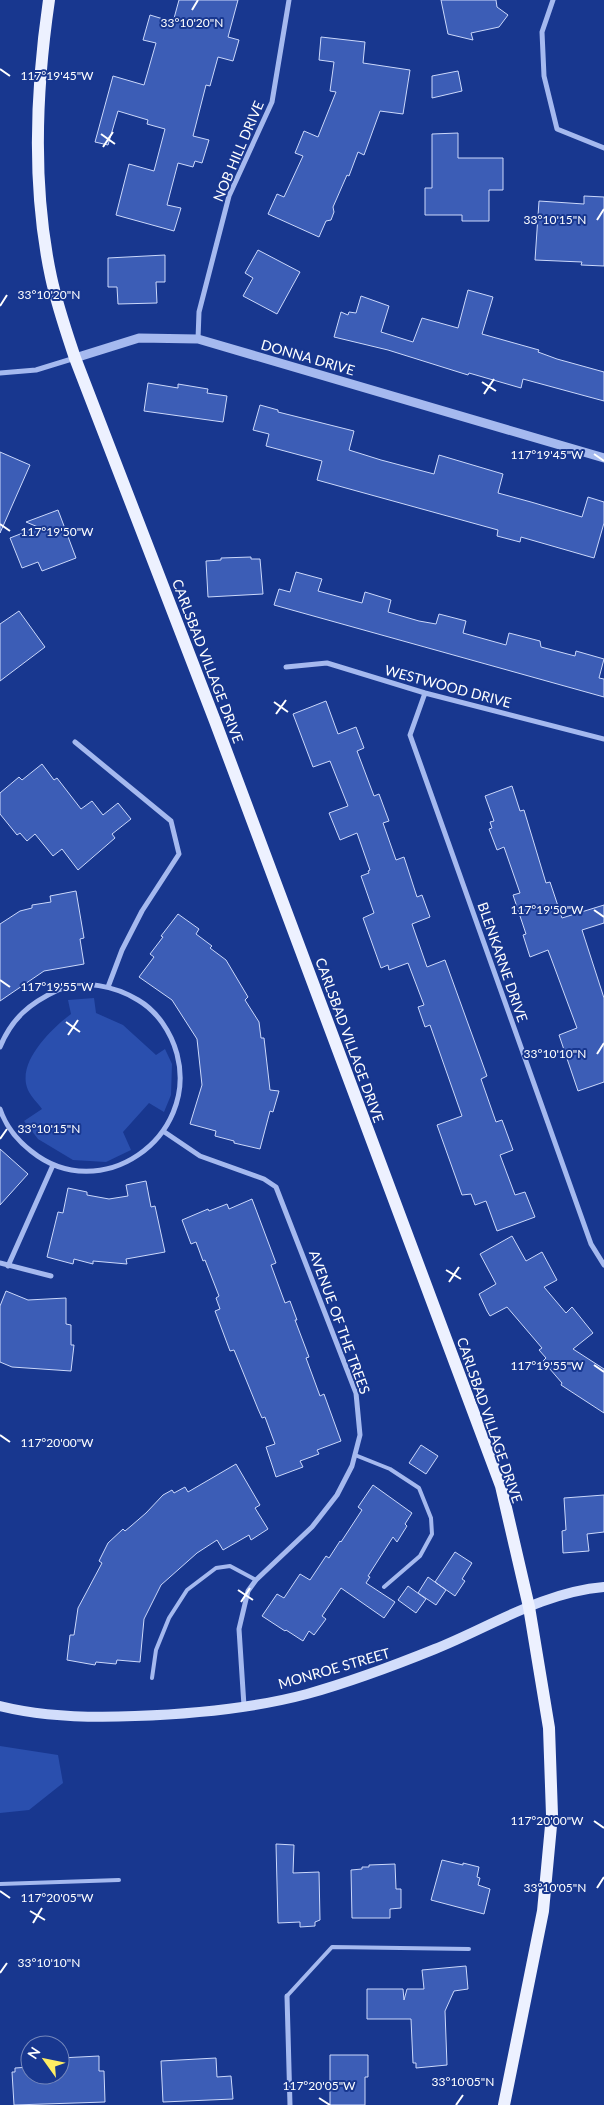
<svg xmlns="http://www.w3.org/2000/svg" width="604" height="2105" viewBox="0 0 604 2105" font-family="Lato,sans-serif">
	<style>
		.green { fill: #2a4fae }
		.building { fill: #3c5db6; stroke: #cbd8fb }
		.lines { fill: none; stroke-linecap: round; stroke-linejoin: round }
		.service { stroke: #a5b9ef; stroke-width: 4 }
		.minor { stroke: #a5b9ef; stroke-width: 5 }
		.tertiary { stroke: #a5b9ef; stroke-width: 9 }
		.secondary { stroke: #d2ddfb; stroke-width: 10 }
		.primary { stroke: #edf1ff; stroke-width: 12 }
		.ticks { fill: none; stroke: #fff; stroke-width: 2 }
		.labels { text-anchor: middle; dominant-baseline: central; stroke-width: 4; stroke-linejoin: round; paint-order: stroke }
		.street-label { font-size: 14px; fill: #fff; stroke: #18378f }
		.ticks-label { font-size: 12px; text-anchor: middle; fill: #fff; stroke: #18378f; stroke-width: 4; stroke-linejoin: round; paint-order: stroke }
	</style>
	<rect width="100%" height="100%" fill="#18378f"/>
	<path class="green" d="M94,998l2,15 27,12 33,30 9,-6 7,15 -1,31 -7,17 -15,-9 -26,29 8,18 -25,12 -33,-2 -35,-21 -14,-18 18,-12c-4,-6 -11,-12 -14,-19 -12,-27 23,-61 43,-76l-3,-14z
		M0,1746l58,9 5,28 -34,27 -29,3z"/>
	<path class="building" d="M179,0h59l-10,37 11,3 -6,21 -15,-4 -8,29 -4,-1 -13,51 16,4 -7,23 -7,-2 -2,6 -15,-4 -11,42 14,3 -7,23 -58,-16 13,-51 25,7 11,-42 -18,-5 1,-4 -30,-9 -10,34 -13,-3 18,-66 31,9 12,-42 -13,-3 7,-25 23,7z
		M441,0h55l1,7 11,8 -9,12 -28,6 2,7 -25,-6z
		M321,37l44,5 -2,21 47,7 -7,44 -23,-3 -16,44 -6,-3 -9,24 -2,-1 -14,32 1,5 -3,8 -5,1 -7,16 -51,-23 9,-20 7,3 19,-41 -8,-3 9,-22 14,6 18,-45 -6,-1 4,-29 -15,-2z
		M458,71l4,20 -30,7v-22z
		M458,133v25h45v32h-14v31h-27v-6h-37v-27h7v-54z
		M584,196l20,1v69l-23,-1 1,-3 -47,-2 4,-59 45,3z
		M258,250l42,22 -23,42 -34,-18 10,-18 -8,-5z
		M165,255v27h-9l1,21 -39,1 -1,-17h-9v-29z
		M468,290l25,7 -11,37 57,16 -1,2 19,7 47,13v29l-81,-22 -2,9 -52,-15 -1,2 -80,-25 -54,-13 7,-25 7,3 1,-3 7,1 5,-17 28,10 -8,26 32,10 9,-24 36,10z
		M148,383l30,5v-4l30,5 -1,4 20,3 -4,26 -79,-11z
		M260,405l18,5v2l76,19 -5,19 32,10 53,14 5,-19 64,19 -5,19 33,9 51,15 6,-20 16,5v21l-10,35 -73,-21 -1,5 -23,-6 1,-6 -181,-50 5,-19 -56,-15 3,-12 -16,-4z
		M0,452l30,13 -30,68z
		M58,510l18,48 -34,13 -4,-9 -16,6 -12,-30 28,-11 -12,-5z
		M251,557v2h9l3,35 -55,3 -2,-36 15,-1v-2z
		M296,572l26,7 -4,12 44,12 3,-11 26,8 -3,12 31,9 17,3 3,-10 27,7 -3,12 43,12 3,-12 31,8 1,6 34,9 1,-5 28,8 -5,19 5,1v18l-330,-92 5,-16 11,3z
		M19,611l26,36 -45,34v-57z
		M326,701l12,33 18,-7 8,21 -7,3 17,45 5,-2 10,27 -6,2 13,37 8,-3 13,40 5,-2 8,22 -18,7 15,43 18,-7 42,116 -6,3 15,43 6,-2 11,30 -13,5 15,40 10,-3 10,25 -38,14 -11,-30 -11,4 -4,-11 -9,1 -25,-70 25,-9 -32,-91 -5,2 -7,-20 6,-2 -16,-42 -19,7 -1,-5 -7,3 -18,-50 11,-5 -13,-37 8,-3 -1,-2 2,-1 -13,-37 -17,7 -11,-27 19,-7 -18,-45 -17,6 -20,-53z
		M42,764l12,16 3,-2 24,31 11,-8 11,14 15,-12 13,16 -19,15 3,4 -37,32 -16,-21 -9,7 -18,-22 -8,7 -7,-8 -3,2 -17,-21v-21l19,-16 3,3z
		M512,786l8,25 4,-1 22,73 4,-1 12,36 42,-13v18l-22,7 22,68v84l-26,9 -19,-56 18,-7 -29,-78 -18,7 -7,-22 3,-1 -13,-39 7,-2 -16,-46 -7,3 -8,-21 3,-1 -2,-6 4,-1 -9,-25z
		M76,891l8,47 -4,1 4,25 -40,7 -44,30v-77l20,-13 12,-3v-3l19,-3 -1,-6z
		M178,914l21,15 -3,5 16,12 -2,2 16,12 22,37 -3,3 14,22 2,16h3l6,52 9,1 -6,21 -3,-1 -10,38 -26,-6v-2l-19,-5 1,-5 -26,-7 12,-39 -5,-46 -25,-39 -33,-23 15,-20 -4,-3 13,-17 -2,-1z
		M0,1149l28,25 -28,31z
		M146,1181l5,26 4,-1 10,46 -39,7 1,5 -34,-3v3l-19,-5 -1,5 -26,-7 11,-45 5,1 5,-25 19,4v3l22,4 19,-3 -2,-11z
		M252,1199l24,64 -5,2 14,38 5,-2 7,19h-2l14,37 -3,1 14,38 4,-2 17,47 -24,9 2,4 -19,7 3,6 -27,10 -10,-30 9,-3 -10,-27 -3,1 -4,-9 -24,-59 -4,1 -15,-40 5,-2 -4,-11 3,-2 -14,-36 -2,1 -7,-19 -5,2 -9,-24 26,-11 1,2 18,-7 2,5z
		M512,1236l14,25 16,-9 15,28 -13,7 22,26 6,-6 21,26 -20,16 31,20v44l-43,-28 1,-2 -19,-22 3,-3 -7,-8 3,-2 -35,-41 -17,9 -3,-5 -8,-17 17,-10 -16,-30z
		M6,1291l22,9 38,-2v26l5,1v20h3l-3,26 -59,-4 -12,-5v-56z
		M421,1445l17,11 -12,18 -17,-11z
		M236,1464l24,41 -5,3 13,21 -17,11 -2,-5 -26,15 -6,-10 -20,13 -36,32 -17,34 -4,43 -23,-2 -1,4 -20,-2 -1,3 -28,-5 3,-25h4l4,-27 24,-45 -3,-2 9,-18 15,-14 2,2 6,-5 15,-13 17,-18 9,-5 2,3 11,-6 3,5z
		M373,1485l39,28 -7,11 2,2 -10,16 -4,-5 -25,39 2,1 -4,6 29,19 -11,16 -43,-30 -19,28 4,3 -12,16 -5,-4 -6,10 -17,-11 -1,1 -23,-15 15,-22 7,4 16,-24 10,6 16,-24 3,2 11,-17 1,1 21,-32 -4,-3z
		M604,1495v37l-17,2 2,17 -26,2 -1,-22 4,-1 -2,-32z
		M455,1552l17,11 -10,16 3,2 -10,15 -20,-14z
		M428,1577l18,13 -10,15 -18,-12z
		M408,1586l18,13 -10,14 -18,-13z
		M276,1844l18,1 -1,28 26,-1 1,48 -5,2v4l-15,1v-5l-22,1z
		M442,1860l21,5v-2l16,4 -2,10 3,1 -2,7 12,4 -6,25 -53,-14z
		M395,1864l1,25h5v19l-11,1v9h-38l-1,-48 11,-1v-2h7v-2z
		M466,1966l2,23 -14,2 -9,20 2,54 -31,3v-5h-3l-2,-44h-44v-30h36l1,11 3,-11h17l-2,-19z
		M330,2055h38v22h-3v28h-35z
		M99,2056v15h5l1,31 -91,3 -2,-33h3v-4l15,-1v8h30v-17z
		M216,2058l1,19 14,-1 2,23 -70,3 -2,-41z"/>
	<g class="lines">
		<path class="service" d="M355,1455l35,14 29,19 12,30 1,16 -12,22 -36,31
			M152,1678l4,-28 13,-32 18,-28 29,-22 14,-2 26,14
			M0,1884l119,-4
			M287,1996l45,-49 137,2"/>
		<path class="minor" d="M553,0l-11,32 2,44 13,53 47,19
			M198,339l1,-27 30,-116 43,-94 17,-102
			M0,373l36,-3 39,-12
			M286,667l41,-4 98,30 179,46
			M425,693l-15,42 181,509 13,21
			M75,742l96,79 8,33 -37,57 -20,39 -14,37
			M0,1047c12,-29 30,-44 58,-57 25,-11 57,-4 80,10 19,11 33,32 39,54 22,84 -77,153 -146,97 -14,-11 -25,-24 -31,-42
			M163,1131l37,25 64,23 12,8 80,206 4,42 -8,31 -15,29 -25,32 -56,53 -8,11 -9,38 5,77
			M0,1263l51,13
			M8,1266l45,-101
			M287,1996l3,109"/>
		<path class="tertiary" d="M75,358l64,-20 59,1 406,119"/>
		<path class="secondary" d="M0,1706c44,11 90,12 135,10 57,-2 116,-7 172,-22 43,-12 86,-28 128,-45 55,-22 108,-57 169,-62"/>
		<path class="primary" d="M49,0c-13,89 -17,188 2,277 6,28 15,54 24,81l140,363 286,765 28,121 20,121 3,87 -9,96 -39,194"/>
	</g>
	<path class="ticks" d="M192,10l6,-10M0,69l10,7M101,134l14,10M103,147l10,-15M597,220l7,-11M0,306l7,-11M482,382l14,9M484,394l10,-15M594,454l10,7M0,524l10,7M274,702l14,10M276,714l10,-14M594,910l10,7M0,980l10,7M66,1022l14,10M68,1035l10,-15M597,1054l7,-11M0,1139l7,-10M446,1270l15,9M449,1282l10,-15M594,1365l10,7M0,1435l10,7M238,1590l15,10M241,1602l9,-14M594,1821l10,7M597,1888l7,-11M0,1891l10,7M30,1911l15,9M33,1923l9,-15M0,1973l7,-10M319,2098l11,7M456,2105l7,-10"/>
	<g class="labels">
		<g class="street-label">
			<text transform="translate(238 151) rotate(-67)">NOB HILL DRIVE</text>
			<text transform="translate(308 357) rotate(16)">DONNA DRIVE</text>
			<text transform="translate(208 661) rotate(69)">CARLSBAD VILLAGE DRIVE</text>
			<text transform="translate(448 686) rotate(15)">WESTWOOD DRIVE</text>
			<text transform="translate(503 962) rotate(71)">BLENKARNE DRIVE</text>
			<text transform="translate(350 1040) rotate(70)">CARLSBAD VILLAGE DRIVE</text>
			<text transform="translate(340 1322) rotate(70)">AVENUE OF THE TREES</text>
			<text transform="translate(490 1420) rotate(71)">CARLSBAD VILLAGE DRIVE</text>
			<text transform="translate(334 1668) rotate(-16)">MONROE STREET</text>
		</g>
	</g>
	<g class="ticks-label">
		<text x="192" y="27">33°10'20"N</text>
		<text x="57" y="80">117°19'45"W</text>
		<text x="555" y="224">33°10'15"N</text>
		<text x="49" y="299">33°10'20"N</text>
		<text x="547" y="459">117°19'45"W</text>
		<text x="57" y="536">117°19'50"W</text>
		<text x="547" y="914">117°19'50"W</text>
		<text x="57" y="991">117°19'55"W</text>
		<text x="555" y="1058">33°10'10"N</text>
		<text x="49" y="1133">33°10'15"N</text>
		<text x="547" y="1370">117°19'55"W</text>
		<text x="57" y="1447">117°20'00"W</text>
		<text x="547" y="1825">117°20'00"W</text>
		<text x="555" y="1892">33°10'05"N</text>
		<text x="57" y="1902">117°20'05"W</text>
		<text x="49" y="1967">33°10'10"N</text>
		<text x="463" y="2086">33°10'05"N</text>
		<text x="319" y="2090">117°20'05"W</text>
	</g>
	<g transform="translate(45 2060) rotate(303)"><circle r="24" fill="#18378f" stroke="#7487bc"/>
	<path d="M0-4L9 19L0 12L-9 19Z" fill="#ffed63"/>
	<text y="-8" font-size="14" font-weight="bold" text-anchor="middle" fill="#ffffff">N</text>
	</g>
</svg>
